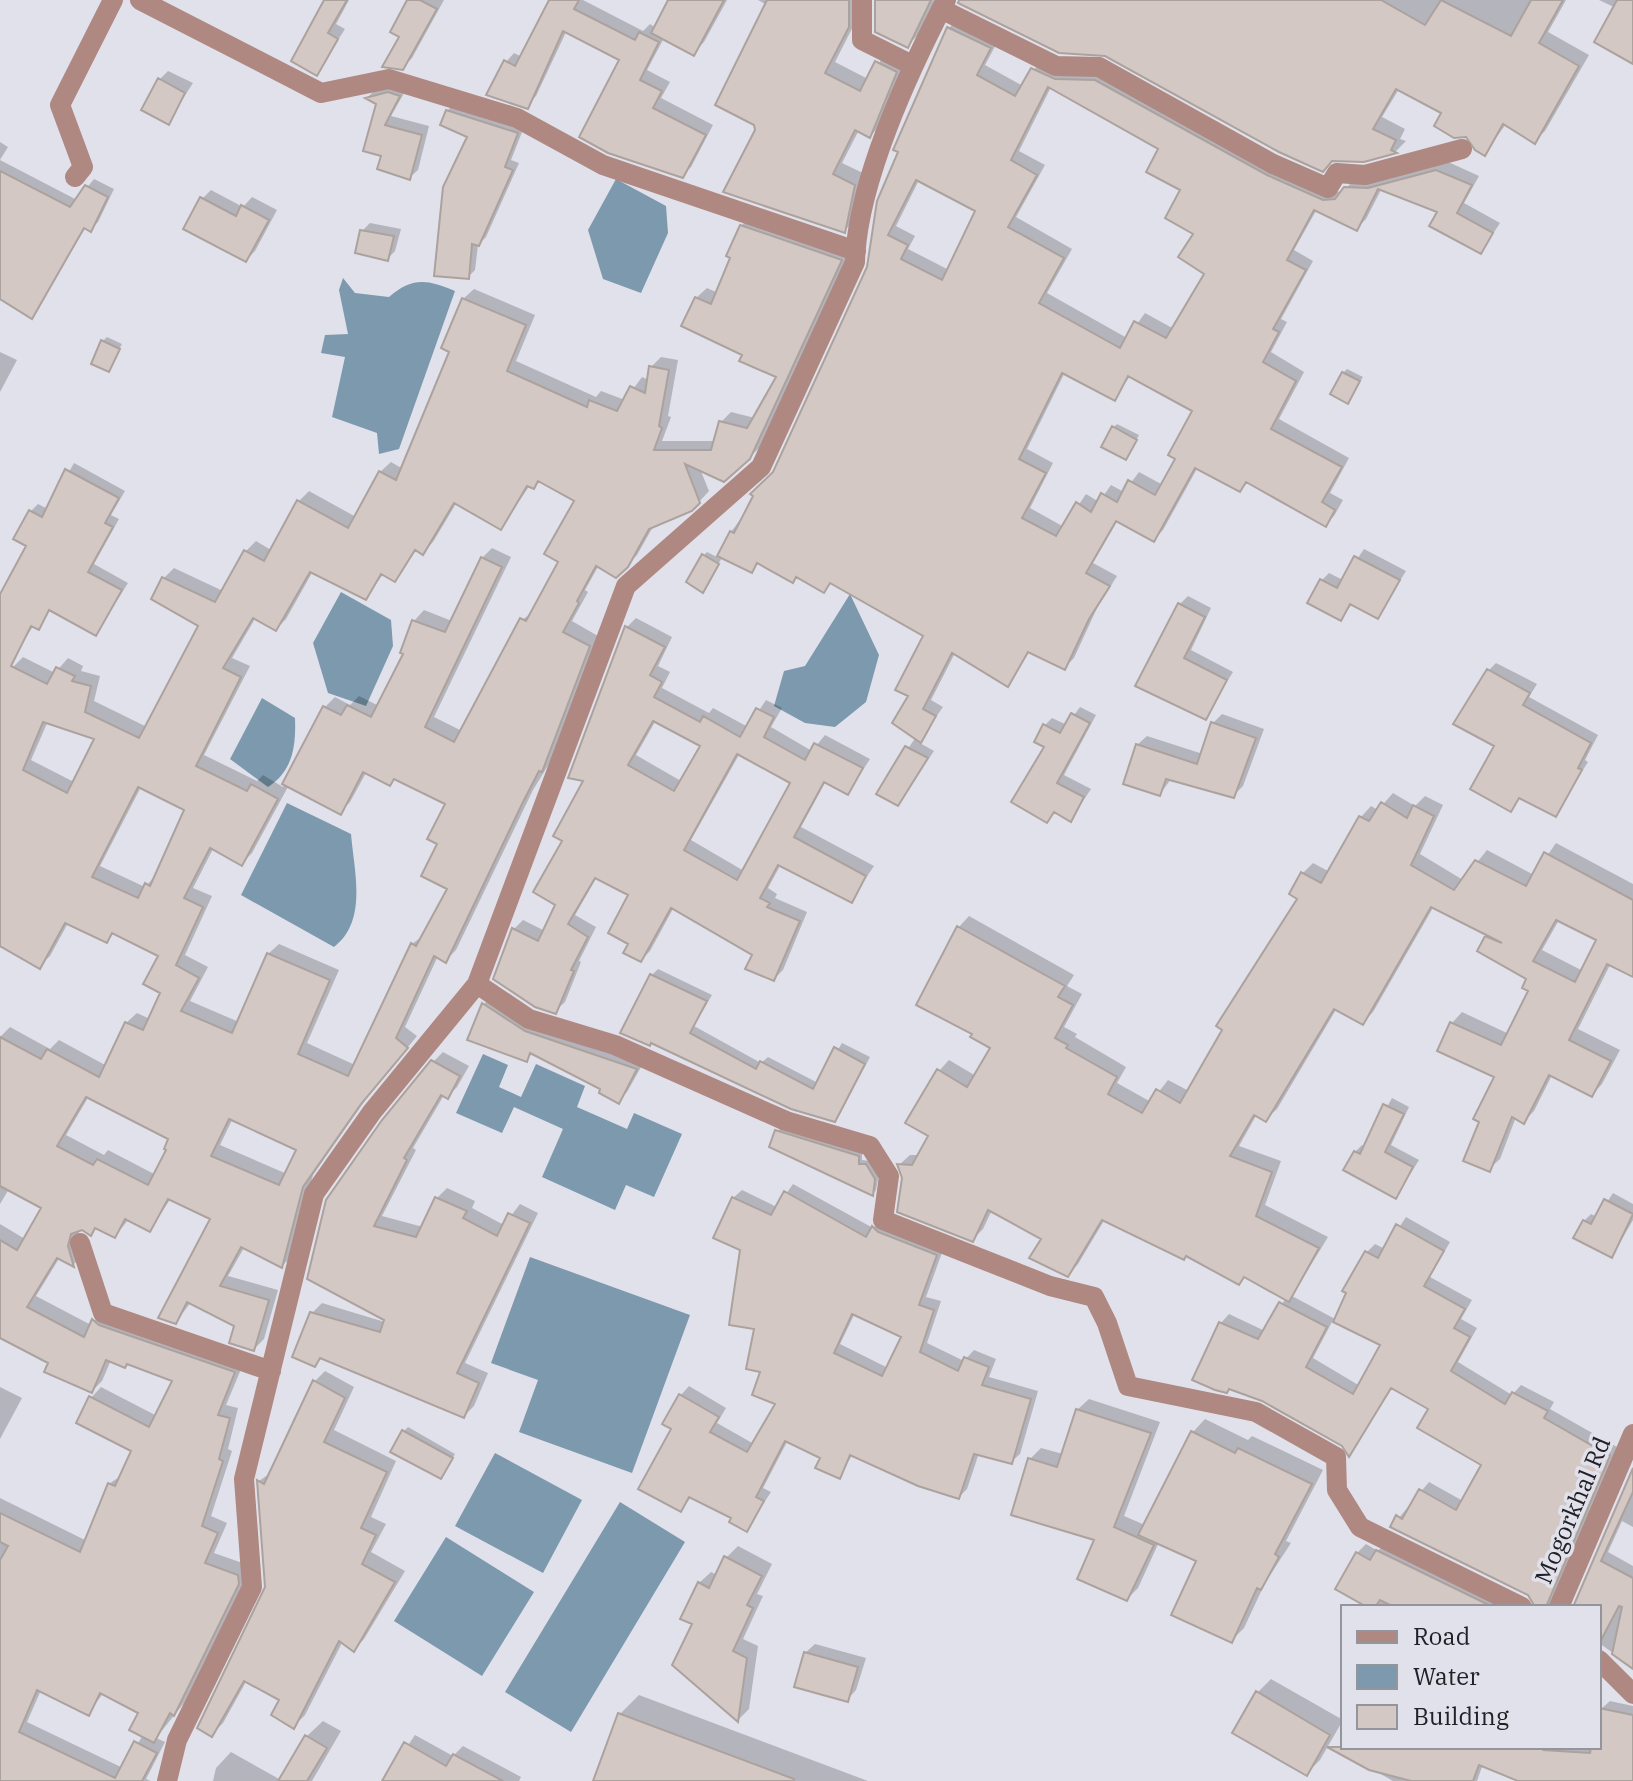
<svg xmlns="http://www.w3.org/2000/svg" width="1633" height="1781" viewBox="0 0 1633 1781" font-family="'IBM Plex Serif',serif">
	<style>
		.water { fill: #7c99ae }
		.shadow { fill: #0003; fill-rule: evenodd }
		.building { fill: #d4c8c4; stroke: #aca29d; stroke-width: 2; fill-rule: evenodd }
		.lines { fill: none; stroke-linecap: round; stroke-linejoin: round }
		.minor { stroke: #ae8881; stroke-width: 20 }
		.labels { text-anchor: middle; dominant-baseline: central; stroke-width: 7; stroke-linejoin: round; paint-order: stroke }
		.street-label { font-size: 24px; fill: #212125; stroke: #e1e1ec }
	</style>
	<rect width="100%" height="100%" fill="#e1e1ec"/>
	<path class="water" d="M616,179l50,27 2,27 -27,60 -38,-14 -15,-49z
		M343,278l12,15 34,4c23,-20 38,-18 66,-6l-56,158 -20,5 -2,-21 -45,-16 13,-60 -24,-4 4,-18 23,-1 -9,-44z
		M341,592l50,28 2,26 -27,60 -38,-13 -15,-50z
		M850,594l29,61 -13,47 -31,25 -30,-4 -31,-17 10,-35 21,-5z
		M262,698l33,20c1,28 -2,53 -27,69l-38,-28z
		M287,803l64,31c3,37 17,87 -17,113l-93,-52z
		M483,1054l25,11 -9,22 22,10 15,-33 49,22 -8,21 50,22 7,-16 48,21 -28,63 -28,-12 -11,25 -73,-33 21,-48 -49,-22 -12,26 -46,-20z
		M530,1257l160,58 -58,158 -113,-41 19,-52 -47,-17z
		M495,1453l87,47 -39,73 -88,-47z
		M620,1502l65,40 -114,190 -66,-40z
		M446,1537l88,55 -52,84 -88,-55z"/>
	<path class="shadow" d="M327,0h22l-13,24 9,5 -28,44z
		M409,0h35l-32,58 -10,10z
		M551,0h32l60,31 7,-7 6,4 14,-28h57l-23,42 -11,11 -29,-15 -17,32 23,12 -9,16 52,27 -22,42 -9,9 -60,-117 -55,-29 -31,66 -9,9 -21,-43 8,-9 8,4z
		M758,0h102l-1,15 -24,47 33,17 19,-28 19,10 -25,64 -11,11 -11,-6 -17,33 23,11 -10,46 -11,11 -87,-100 10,-126z
		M876,0h59l-17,35 -11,11z
		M960,0h606l-18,32 41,23 -44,76 -11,10 -28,-17 -21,29 -41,-41 -45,-23 -17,28 23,12 -5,10 6,2 -10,10 -32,9 -258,-106z
		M1599,0h34v62l-17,-54z
		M958,19l41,20 -14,26 38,21 18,-26 64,12 229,120 10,-1 11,-13 91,-17 33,15 -15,27 36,20 -19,29 -41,-41 -58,-23 -16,31 -9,9 -40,-19 -23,41 19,11 -32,58 6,3 -16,30 33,20 -25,47 70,39 -19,35 13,7 -9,16 -9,9 -76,-44 -9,9 -42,-23 -35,63 -9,9 -36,-19 -25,43 24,13 -20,32 -23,50 -9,9 -35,-16 -23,34 -52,-32 -24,47 12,7 -25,35 16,9 -36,53 -20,-11 38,-56 -5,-42 14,-60 -93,-53 -8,8 -27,-14 -5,5 -33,-19 -8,8 -28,-14 -20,34 1,-35 3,-3 12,6 12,-26 44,-59 94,-205 31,-116 -4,-3 53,-121zM1051,87l110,61 22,42 24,83 -33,56 -29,-16 -18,25 -80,-45 25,-44 -56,-32 29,-52 -26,-14zM919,180l59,30 -29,60 -41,-21 7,-13 -19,-10zM1065,372l49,26 17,-23 64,35 -17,48 -15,27 -24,-13 -15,20 -13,-7 -12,17 -13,-8 -22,33 -34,-19 23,-45 -26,-14z
		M168,71l25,12 -25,39 -9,-42z
		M407,88l-16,28 38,10 -11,44 -9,8 -25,-23 -6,-51 -10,-7 8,-8z
		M454,104l70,23 -13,33 8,3 -33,74 -8,8 -3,25 -7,7 2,-141 -23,-25z
		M0,142l8,5 -8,13 77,40 17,-21 20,10 -16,33 -8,7 -4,-2 -54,89 -32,-19z
		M211,190l32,17 9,-10 25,13 -22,41 -9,9 -44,-61z
		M751,216l99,34 -90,197 -11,11 -49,11 9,22 -10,11 -45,23 -17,30 -21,20 -17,-10 -14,25 3,2 -16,29 26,15 -46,123 -19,31 -77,160 -10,10 -8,-4 -33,71 12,9 -46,56 -58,83 -21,81 -10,10 -37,-20 -17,30 50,14 -14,49 -10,10 -18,-24 -45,-23 -15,20 36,-104 -41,-20 -21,32 -21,-11 -14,17 -18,-9 -7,7 -12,-5 5,26 -9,9 -14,-7 -24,39 55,29 12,-14 141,51 -18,43 12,3 -10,41 4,2 -21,65 16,7 -13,30 34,12v8l-64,130 -28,35 9,4 -19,37 5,2h-151v-283l87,43 22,-57 13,-9 12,-25 -43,-52 10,-11 56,29 18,-36 -47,-18 -17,-2 -9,21 -10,10 -42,-28 -50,-27v-112l25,15 18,-32 -34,-18 -9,15v-167l10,-10 40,22 9,-9 48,26 19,-43 11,-10 13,6 13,-27 -2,-37 -46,-23 -8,9 -39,-18 -18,33 -11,10 -37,-21 -2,3v-255l13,-26 10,-10 32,16 13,-15 15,8 -2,5 19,5 -6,25 53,26 54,-102 -37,-47 10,-10 49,23 23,-40 10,-10 15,9 28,-49 10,-10 47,26 24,-45 11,-10 12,7 48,-118 12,-52 11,-10 61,26 -19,46 80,36 5,-6 24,9 17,-23 7,3 2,-13 10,-10 17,3 -10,56 3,1 -9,24h54l5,-19 10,-10 24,6 23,-42 -33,-22 -49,-56 11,-10 11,5 23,-67zM541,480l36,20 -16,61 -27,50 -12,9 -60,111 -28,-14 77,-160 -19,-9 -10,10 -30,63 -28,-11 -10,11 -12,31 4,1 -27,53 -20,-10 -9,9 -15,-8 -10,10 -42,80 -20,-12 -6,6 -53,-26 46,-89 -18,-8 24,-41 20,12 10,-10 27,-48 53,27 18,-25 11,7 22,-31 6,3 10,-10 24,-40 44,26 29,-43 4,2zM48,721l48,16 -22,45 -43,-22zM367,771l23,12 6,-6 52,26 -9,40 11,45 -26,47 -12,9 -57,121 -48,-22 32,-73 -60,-26 -11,10 -29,68 -49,-21 18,-34 -23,-12 27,-59 -19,-8 21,-41 28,16 10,-10 37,-68 51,27 10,-10zM141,787l45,22 -28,64 -13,14 -45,-21zM89,1096l82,42 -15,37 -48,-25 -4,5 -38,-20zM233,1118l66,31 -12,25 -67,-29zM41,1690l47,24 16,-22 37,20 2,23 -20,33 -96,-46z
		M370,223l31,6 -6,22 -8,8 -25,-28z
		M107,337l15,7 -14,26 -5,-29z
		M0,352l17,8 -17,32z
		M1347,369l16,8 -15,24 -5,-28z
		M1117,424l22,11 -10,19 -15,-27z
		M74,463l51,28 -14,24 8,4 -25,45 34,19 -32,51 -45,-25 -13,18 -4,-2 -19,29 -15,-8v-48l29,-53 2,-34 7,-7 10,5z
		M1364,549l42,22 -28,45 -25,-13 -12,16 -20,-38 8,-8 14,7z
		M1188,596l23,12 -20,42 42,22 -28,45 -68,-32 43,-81z
		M636,618l36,19 -14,29 12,6 -8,16 47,25 4,-5 35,19 18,-27 16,8 -11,19 41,24 13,-16 45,24 -22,34 -22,-12 -25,46 73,39 -23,34 -70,-36 -13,24 9,6 -2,4 32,14 -24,58 -9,9 -20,-25 -80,-47 -24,44 -9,9 -10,-17 -1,-48 -33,-18 -22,38 21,12 -17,34 2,1 -16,40 -10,9 -41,-82 9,-9 22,11 13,-27 7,-64 21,-60 41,-153zM656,720l46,25 -21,36 -45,-26zM740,753l53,29 -49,89 -53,-31z
		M1496,663l41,21 -8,13 69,38 -13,25 3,2 -33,52 -34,-17 -10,12 -14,-63 -9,-75z
		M1080,707l16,8 -32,60 27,14 -20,30 -17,-8 -7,9 -2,-95 7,-7 15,7z
		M1222,714l42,15 -21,57 -9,9 -63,-16 -11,15 -23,-49 10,-9 56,18 10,-31z
		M1393,793l22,13 10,-10 18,9 -23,49 43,26 24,-30 47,25 22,-32 77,41v91l-22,-12 -33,66 42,21 -18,34 -10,11 -40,-20 -18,36 -10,10 -8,-4 -16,42 -11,10 8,-93 -58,-26 13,-27 10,-11 47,22 22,-44 -2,-12 -42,-41 2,-2 -55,-29 -61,106 -10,10 -26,-14 -60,101 -11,10 -9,-5 -18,32 42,15 -16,44 63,32 -36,59 45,24 30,-68 8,-8 10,5 21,-32 44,25 -20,35 42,23 -11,19 16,9 -19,34 54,33 9,-10 33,17 -4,7 67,38 -60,160h-21l-7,-13 -137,-68 37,-44 34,19 21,-37 -53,-56 -38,-21 -43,67 -129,-131 8,-9 36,17 21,-33 -40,-23 -8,8 -51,-29 -82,-35 -27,45 -10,11 -11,-3 -25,-14 12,-20 -52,-28 -9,19 -10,10 -69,-61 -5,-13 11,-10h10l10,-20 9,-64 10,-11 27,16 16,-29 -18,-14 -56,-29 41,-77 10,-11 105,59 -7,11 15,8 -18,33 13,7 -2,3 51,30 -9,16 34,19 17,-22 21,11 110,-193 4,-25 10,-10 17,9 31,-55 10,-11 7,4zM1559,920l39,20 -15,31 -41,-21zM1333,1320l50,24 -23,42 -47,-28z
		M658,969l54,26 -18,31 67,37 7,-6 50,26 24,-40 28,14 -30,57 -6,6 -182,-79v-66z
		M493,995l152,65 -18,32 -9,9 -15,-12 -69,-37 -8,8 -42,-56z
		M443,1052l26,14 -12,21 -10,10 -3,-2 -31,53 3,2 -34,66 41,11 14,-29 10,-10 28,13 -3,7 32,17 16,-21 18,9 -73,150 23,10 -14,33 -10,10 -141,-59 -8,7 -3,-51 10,-10 66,20 -65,-36 110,-225z
		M1392,1098l17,9 -18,38 28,15 -23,37 -41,-45 7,-7 3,2z
		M781,1128l81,25v7l8,1 9,13 -3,16 -3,4 -96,-62z
		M793,1184l80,44 8,-9 63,28 -18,50 15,4 -14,42 37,18 10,-11 22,9 -7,18 49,14 -18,63 -9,8 -32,-9 -12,36 -8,8 -106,-43 -14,22 -16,-19 -35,-17 -25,48 8,4 -25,38 -13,-13 -41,-21 -11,14 -7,-82 -9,-5 16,-28 8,-9 37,22 -9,15 37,21 23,-41 -14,-32 -30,-173 9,-8 35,17zM855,1313l49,23 -16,32 -48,-24z
		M1613,1193l20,11v16l-21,36 -28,-35 7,-7 6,3z
		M325,1371l29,16 -20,43 62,31 -25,56 15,7 -15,28 34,19 -41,68 -10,11 -11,-9 -38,74 -11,11 -12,-26 -35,-20 -24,43 -11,11 55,-147 -8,-106 13,-9 42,-90z
		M0,1387l22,11 -22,41z
		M1089,1399l71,23 -36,94 21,9 48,-93 12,-13 43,21 4,-4 71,34 -37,71 5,2 -26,40 -21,45 -13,13 -32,-81 -40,-18 -21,46 -11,11 -30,-60 -67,-80 11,-11 22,6 14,-44z
		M408,1427l47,27 -14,23 -37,-46z
		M1633,1472v55l-11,-6 -14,31 25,14v101l-34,-24v-36h-24z
		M1386,1542l131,65h-146l-14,-54 9,-9 12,7z
		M738,1546l34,18 -15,30 6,2 -20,43 15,7 -9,63 -11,11 -43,-97 4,-40 12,-11 6,3 9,-17z
		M815,1644l51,14 -10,32 -9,10 -42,-47z
		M1271,1679l72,41 -23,40 -14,14 -49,-81z
		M639,1695l229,86h-273l25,-67z
		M1610,1701l23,5v75h-113l-37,-17 -6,17h-84l-37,-21 7,-13h236l2,-38z
		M323,1721l18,10 -29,50h-99l3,-13 15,-16 50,28 26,-44z
		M415,1735l38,21 10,-10 58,31 -2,4h-135z"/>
	<path class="building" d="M324,0h23l-19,33 10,6 -21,37 -26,-15z
		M407,0h13l17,9 -34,61 -21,-3 17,-30 -9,-5z
		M549,0h30l-5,9 61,31 4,-8 20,10 -19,38 22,11 -9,17 53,27 -23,43 -75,-25 -29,-16 40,-77 -56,-29 -35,78 -42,-14 18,-35 11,6z
		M668,0h56l-30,56 -43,-23z
		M767,0h82v27l-24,46 35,18 15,-30 22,11 -27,66 -15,-8 -22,44 22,11 -10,48 -122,-41 32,-62 -1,-5 -39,-20z
		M875,0h56l-23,48 -33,-16z
		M959,0h422l44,25 16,-25 70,36 20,-36h32l-24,43 40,23 -44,78 -32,-20 -18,32 -10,-6 -9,-13 -12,1 -20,-12 7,-13 -45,-24 -23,40 23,11 -5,10 6,3 -33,9 -32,-1 -9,11 -44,-20 -174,-96 -46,-3 -101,-50z
		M1617,0h16v64l-39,-22z
		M947,27l44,21 -14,27 38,21 16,-28 24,11 40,1 172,95 56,25 12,-1 9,-12 24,1 68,-18 36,15 -15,28 36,20 -12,21 -52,-28 8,-14 -59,-23 -21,42 -43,-21 -27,50 19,10 -33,59 6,3 -16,30 33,19 -25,48 71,38 -20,35 13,8 -9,17 -80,-45 -6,10 -45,-24 -41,74 -38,-21 -30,52 24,13 -21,33 -24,51 -37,-18 -20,35 -56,-34 -29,56 13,7 -15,27 -29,-20 16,-27 -13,-6 28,-54 -93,-53 -6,10 -28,-16 -3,6 -36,-20 -5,10 -35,-17 13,-25 4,2 19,-37 -3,-2 23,-22 94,-205 10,-66 21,-49 -5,-2zM1048,87l110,62 -12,23 34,18 -15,28 28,16 -15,23 26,17 -38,64 -32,-17 -14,27 -81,-45 25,-45 -56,-31 29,-52 -26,-15zM916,180l59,31 -33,69 -41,-21 7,-14 -20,-10zM1062,373l53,28 13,-25 64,35 -24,44 7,4 -20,36 -27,-15 -11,22 -16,-9 -10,19 -15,-10 -20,34 -34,-18 24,-45 -27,-14z
		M158,78l27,15 -16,32 -28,-15z
		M388,92l12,4 -15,29 37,10 -12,45 -33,-11 4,-13 -18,-5 13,-47 -11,-6z
		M446,110l72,23 -13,34 8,3 -34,76 -7,-2 -3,35 -35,-3 9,-89 24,-50 -27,-12z
		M0,171l70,36 15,-22 23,12 -17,35 -7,-4 -52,91 -32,-20z
		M200,197l36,19 5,-11 28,15 -23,42 -63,-33z
		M740,225l102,35 -92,199 -26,23 -39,-18 15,39 -8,8 -43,18 -21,38 -12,11 -20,-12 -19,35 2,2 -16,29 27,14 -48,126 -3,-1 -16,31 -77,161 -12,-7 -38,82 12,10 -47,56 -58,83 -21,81 -41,-21 -21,39 49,14 -15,51 -25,-8 5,-17 -47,-24 -11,22 -18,-6 52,-99 -42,-20 -18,33 -25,-13 -10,19 -20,-10 -4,8 -9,-6 -11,4 -3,12 6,21 -17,-9 -30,49 57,30 8,-18 7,6 136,47 -17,43 12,3 -11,41 4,2 -21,65 16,7 -13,30 33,12 1,9 -65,132 -4,-3 -16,30 -25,-13 9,-17 -38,-20 -11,23 -52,-26 -18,42 96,46 19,-37 23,12 -15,28h-142v-221l8,-14 -8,-4v-29l80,39 28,-69 7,3 16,-35 -55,-28 13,-27 60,31 23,-46 -45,-17 -2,4 -19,-8 -14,33 -48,-21 4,-9 -48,-25v-98l17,10 24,-42 -41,-22v-149l41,22 6,-10 52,28 26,-55 18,8 17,-37 -17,-9 15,-28 -46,-23 -5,10 -42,-20 -25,46 -40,-23v-352l26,-48 -13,-7 16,-29 13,7 23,-48 54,29 -14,25 8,4 -25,45 34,18 -26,46 -47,-26 -10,20 -8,-4 -20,40 36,18 9,-17 19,9 -3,5 19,5 -6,26 54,26 59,-112 -47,-27 11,-22 53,25 29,-52 20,11 33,-61 51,28 31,-57 17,9 53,-128 -8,-4 21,-50 64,27 -19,46 80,36 2,-7 28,11 13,-25 15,7 4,-27 20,4 -10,56 3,2 -8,22h57l8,-29 28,7 29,-51 -37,-16 3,-6 -61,-29 14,-29 16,7 19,-46 -4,-2zM538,481l36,20 -30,53 14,8 -32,59 -6,-3 -66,124 -29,-15 77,-160 -21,-10 -36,75 -33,-12 -12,33 3,1 -32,63 -24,-12 -6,10 -18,-9 -41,78 59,31 22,-43 27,14 4,-7 51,25 -18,35 10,5 -16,32 26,13 -31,57 -5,-3 -63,133 -50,-22 32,-74 -63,-27 -35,80 -51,-22 18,-33 -23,-13 27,-58 -19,-9 26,-50 32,18 36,-67 -27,-15 -4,7 -51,-25 45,-89 -18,-9 30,-50 23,13 34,-59 56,28 15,-26 14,8 20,-32 8,5 31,-52 47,27 26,-44 7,3zM43,722l51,17 -27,54 -44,-23zM138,787l46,23 -34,76 -5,-3 -7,15 -46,-21zM86,1097l82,42 -4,10 2,1 -18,35 -51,-26 -4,6 -36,-19zM229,1119l67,31 -17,35 -68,-29z
		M360,230l34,6 -6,25 -33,-8z
		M101,340l19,9 -11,23 -18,-8z
		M1342,372l18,9 -12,23 -18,-10z
		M1112,426l25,14 -11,20 -25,-13z
		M702,554l17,10 -16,29 -17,-11z
		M1354,556l46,24 -22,39 -28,-15 -9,17 -34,-18 13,-24 17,9z
		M1178,603l27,14 -21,41 43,22 -21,40 -71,-34z
		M625,626l40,21 -15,28 12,7 -8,15 46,25 3,-6 37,21 16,-29 18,9 -10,20 41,23 9,-17 49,25 -15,27 -24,-13 -30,55 72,39 -14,27 -74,-38 -18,33 10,5 -3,4 33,14 -26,60 -29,-12 7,-14 -81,-47 -30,54 -18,-9 5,-9 -20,-11 20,-38 -33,-17 -27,46 20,13 -17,33 3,1 -18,43 -21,-7 -42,-28 19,-51 26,13 17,-36 -22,-13 29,-51 -9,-5 30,-55 -15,-3zM653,721l47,25 -26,45 -46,-26zM737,754l53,29 -53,97 -53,-30z
		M1487,669l43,24 -7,12 68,38 -13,25 4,2 -26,47 -37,-19 -8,14 -41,-23 24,-43 -41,-22z
		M1071,713l19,10 -33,60 27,14 -13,25 -17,-10 -7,11 -36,-21 33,-55 -10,-5 9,-18 17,9z
		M1211,722l45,16 -22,60 -68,-19 -6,17 -37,-12 13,-40 61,20z
		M905,746l23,12 -30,48 -22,-12z
		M1381,802l26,16 6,-13 21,11 -23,49 43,25 21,-30 51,26 18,-34 89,48v77l-26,-13 -38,76 42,21 -19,36 -43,-22 -25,49 -12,-7 -22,55 -27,-11 16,-39 -6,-3 21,-42 -57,-26 13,-29 51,23 27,-54 -6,-3 4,-9 -49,-28 8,-15 17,7 -71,-36 -68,118 -29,-16 -68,113 -12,-7 -24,41 42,16 -16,44 63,32 -30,54 -45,-25 -5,8 -53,-29 -2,4 -82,-40 -34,57 -39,-19 12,-19 -53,-29 -15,32 -76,-30 5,-34 -5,-14 15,1 16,-29 -23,-13 32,-54 30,18 23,-39 -20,-11 2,-3 -56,-29 41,-79 108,60 -7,11 15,8 -18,33 13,7 -2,3 51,29 -9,17 34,19 14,-24 24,14 42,-73 -6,-4 81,-127 -8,-5 12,-22 20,11 38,-67 10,5zM1556,920l40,20 -21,42 -42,-21z
		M650,974l57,27 -17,32 66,36 4,-8 53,28 21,-42 31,17 -30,58 -44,-13 -140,-66 -1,3 -30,-13z
		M482,1003l43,28 112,38 -18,35 -20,-11 1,-4 -70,-36 -3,9 -60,-22z
		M431,1060l29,16 -12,23 -7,-4 -37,63 3,2 -33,66 42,11 19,-40 32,14 -4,7 34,18 11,-23 22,10 -73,150 22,10 -15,35 -144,-60 -5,9 -23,-10 18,-45 70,20 4,-12 -77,-41 19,-79 56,-80z
		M1383,1104l21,10 -19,38 28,15 -17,32 -53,-29 11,-19 6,3z
		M775,1130l84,26v8h7l9,15 -2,17 -104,-49z
		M784,1191l82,46 6,-11 6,6 59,23 -18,50 15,5 -14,42 38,19 6,-14 25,10 -7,18 49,14 -19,65 -38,-10 -15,45 -41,-13 -68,-31 -10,24 -25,-11 5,-10 -35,-17 -29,56 8,4 -17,31 -18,-10 2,-4 -42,-21 -8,15 -43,-23 33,-60 -9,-5 17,-30 40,23 -9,15 37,20 28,-48 -23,-9 8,-23 -14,-3 8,-40 -25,-4 11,-75 -27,-12 19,-41 39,18zM852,1314l49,23 -19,39 -48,-23z
		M1604,1199l29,15 -21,44 -39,-20 10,-18 8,4z
		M1396,1224l48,27 -20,35 41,23 -11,19 16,9 -19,34 54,33 7,-12 36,19 -4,7 66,38 -64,151h-11l-7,-12 -138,-68 6,-12 6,4 17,-30 37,21 25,-45 -64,-37 11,-19 -37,-21 -42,69 -7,-11 -80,-45 -33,-12 -2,4 -12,-3 -23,-10 27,-58 39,17 21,-37 48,25 -21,40 47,27 27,-49 -47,-23 13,-29 -4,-2 23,-40 13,7z
		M313,1380l32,18 -21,44 63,30 -26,56 15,7 -14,29 33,18 -41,70 -15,-11 -45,88 -23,-14 8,-15 -35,-19 -32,56 -15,-9 68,-141 -8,-107 7,4z
		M1076,1409l75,24 -37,94 40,18 -27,56 -50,-22 17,-39 -83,-25 17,-57 29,9z
		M402,1430l51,28 -12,21 -51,-27z
		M1191,1431l44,22 3,-5 74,36 -37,70 4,3 -18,33 -4,-2 -25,55 -61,-28 25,-54 -58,-26z
		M1633,1468v24l-32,69 32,17v91l-21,-15 10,-47 -3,-1 -20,38v-37h-26z
		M1376,1550l117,57h-99l-14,-7 -5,7h-8l-32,-18 21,-37 14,8z
		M724,1556l38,20 -15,29 6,3 -20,43 14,7 -9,64 -66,-57 20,-41 -12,-5 18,-37 11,6z
		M804,1652l54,15 -10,35 -54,-15z
		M1256,1691l74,44 -23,41 -75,-43z
		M1599,1708l34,7v66h-115l-39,-16 -6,16h-62l-42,-11 -42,-23h219l-2,3 46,3 1,-6h8z
		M618,1713l176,66v2h-201z
		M305,1735l22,13 -20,33h-29z
		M404,1742l42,24 7,-12 50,27h-121z"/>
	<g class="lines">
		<path class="minor" d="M140,0l181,93 68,-14 128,39 86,47 253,86
			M862,0v40l50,25
			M941,9l115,57 43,1 174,97 55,24 9,-15 28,2 97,-26
			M75,177l8,-10 -23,-62 53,-105
			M477,984l52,35 86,26 171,76 84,25 19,30 -6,44 167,66 44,11 13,26 21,63 128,26 80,45 1,33 23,37 162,80
			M80,1243l23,70 168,58
			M1559,1607l74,-173
			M1599,1660l34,34
			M167,1781l10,-41 75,-153 -8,-108 70,-285 58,-82 105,-128 149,-398 135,-119 94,-205c2,-79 54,-191 91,-262"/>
	</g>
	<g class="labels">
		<g class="street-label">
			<text transform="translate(1572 1510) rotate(-67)">Mogorkhal Rd</text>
		</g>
	</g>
	<rect x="1341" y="1605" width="260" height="144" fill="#e1e1ec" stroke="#94949c" stroke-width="2"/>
	<rect x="1357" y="1631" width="40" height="12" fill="#ae8881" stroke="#94949c" stroke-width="2"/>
	<text x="1413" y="1645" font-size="24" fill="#212125">Road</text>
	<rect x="1357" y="1665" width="40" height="24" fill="#7c99ae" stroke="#94949c" stroke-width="2"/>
	<text x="1413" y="1685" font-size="24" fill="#212125">Water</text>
	<rect x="1357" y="1705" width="40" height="24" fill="#d4c8c4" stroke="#94949c" stroke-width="2"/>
	<text x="1413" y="1725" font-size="24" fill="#212125">Building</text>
</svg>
